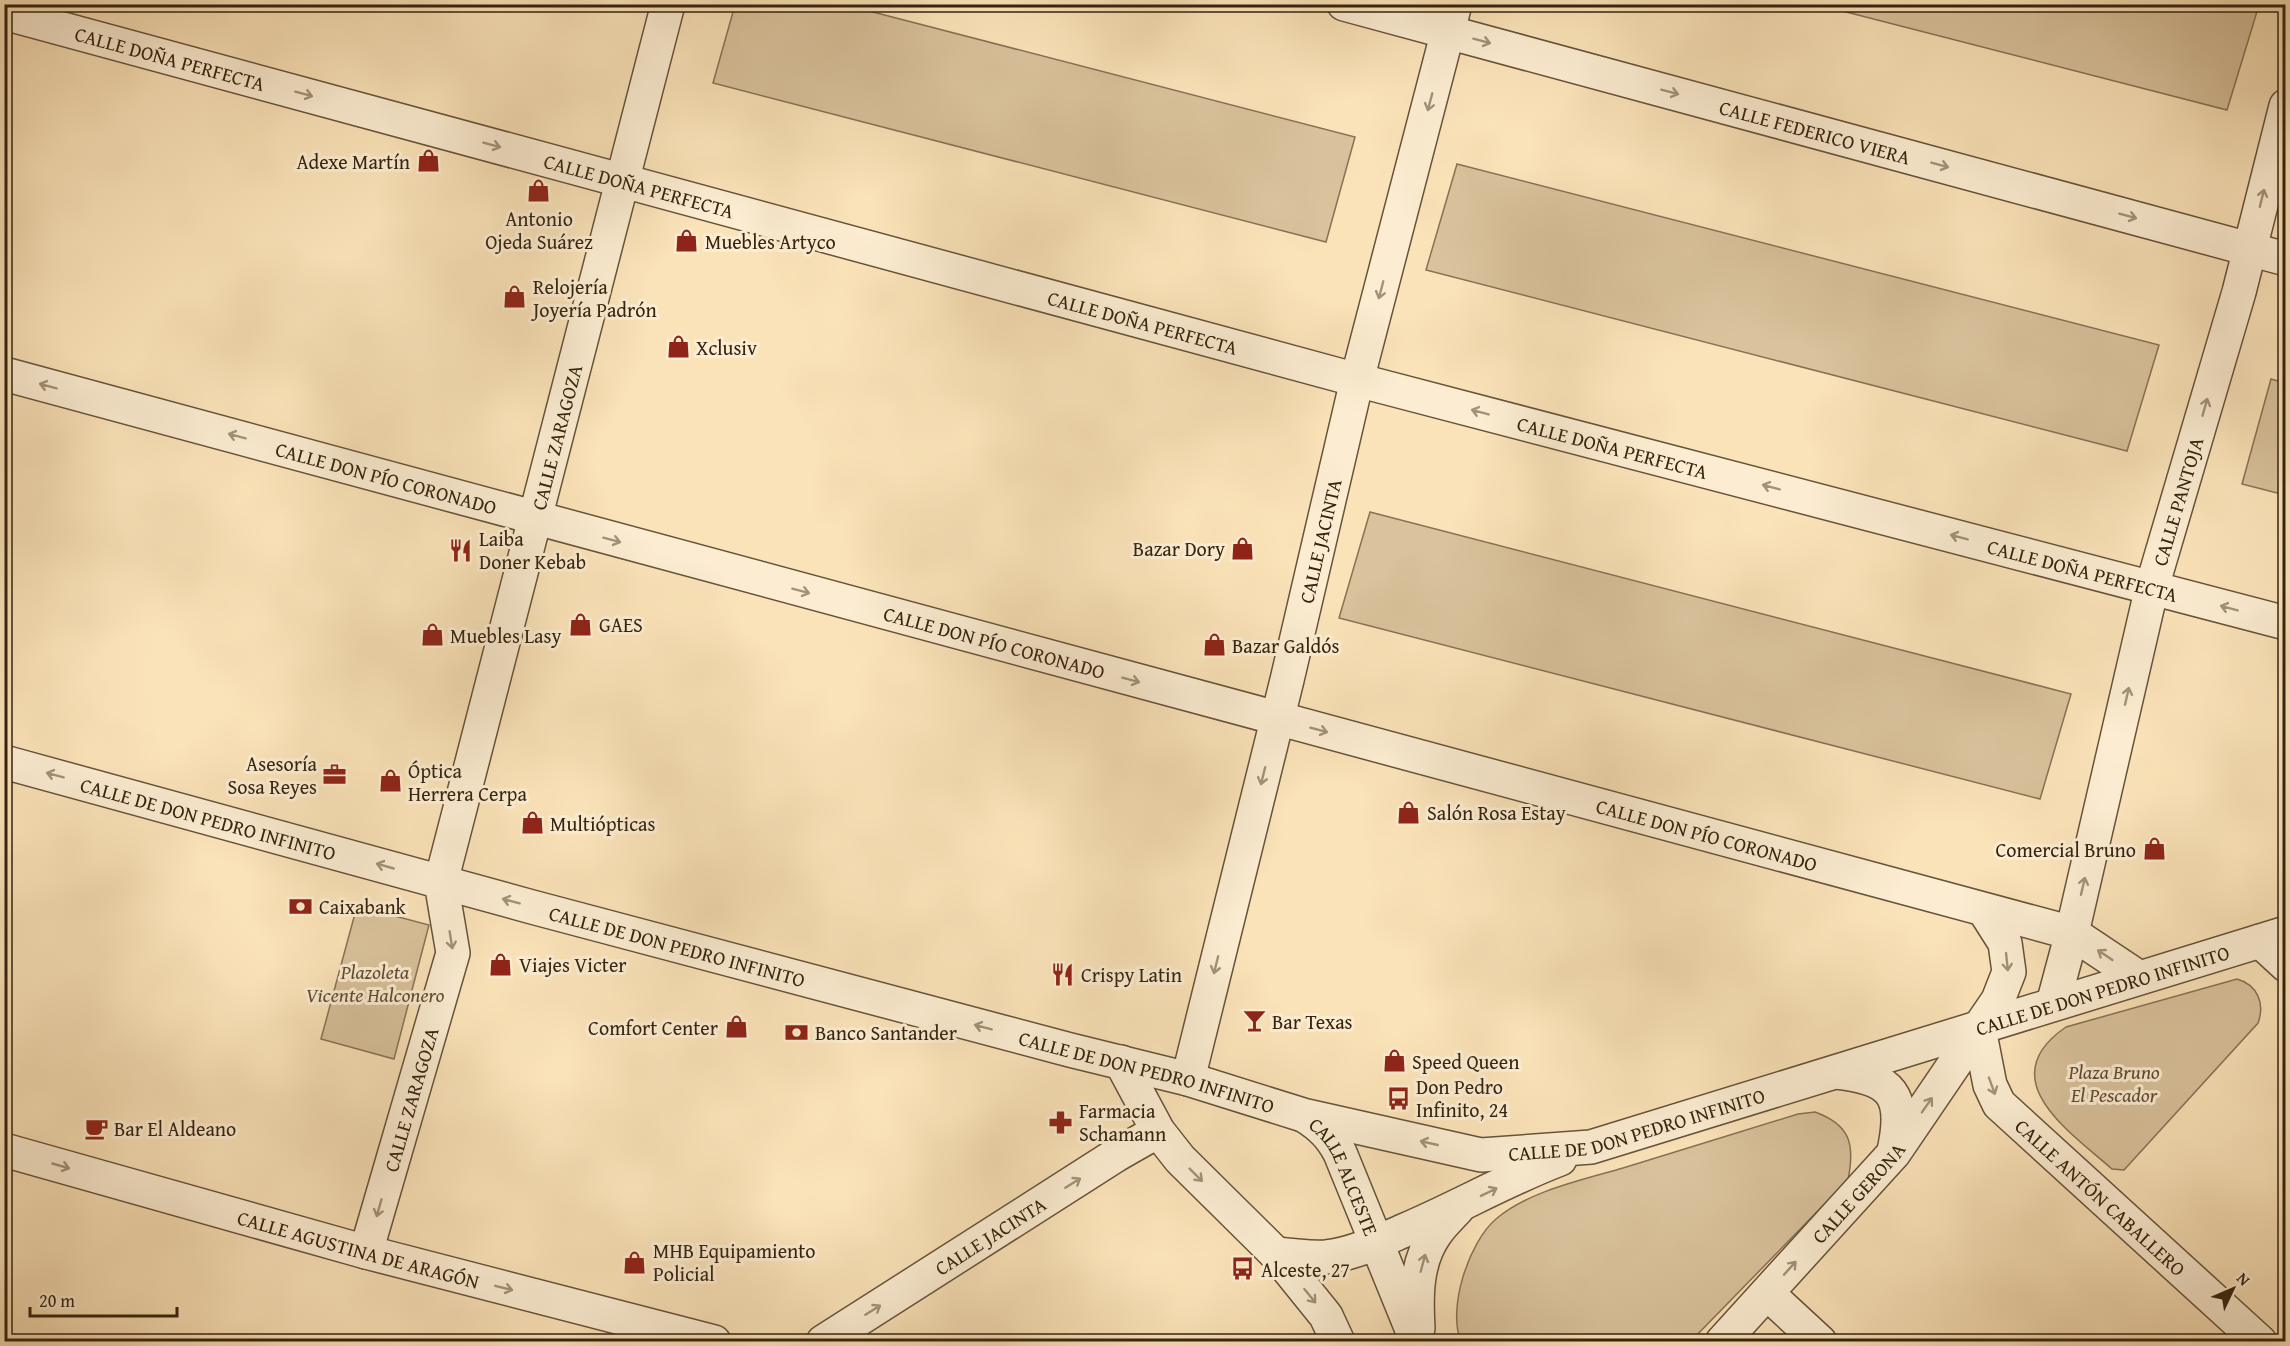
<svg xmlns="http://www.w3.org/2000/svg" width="2290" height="1346" viewBox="0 0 2290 1346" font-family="'Gentium Book Plus',serif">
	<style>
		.green { fill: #d9c29c; stroke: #877256; stroke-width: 1.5 }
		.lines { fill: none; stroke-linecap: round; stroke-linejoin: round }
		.minor-casing { stroke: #66533a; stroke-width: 36 }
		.minor { stroke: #fcedd2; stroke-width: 33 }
		.oneway { stroke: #a2927b }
		.labels { text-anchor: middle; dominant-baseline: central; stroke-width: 6; stroke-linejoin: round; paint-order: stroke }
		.street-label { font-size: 20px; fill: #352310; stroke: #fcedd2 }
		.poi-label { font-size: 20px; fill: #352310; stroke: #fcedd2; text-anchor: start }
		.park-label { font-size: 20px; font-style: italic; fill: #5e4b33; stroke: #fcedd2 }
	</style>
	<rect width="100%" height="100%" fill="#fbe3b9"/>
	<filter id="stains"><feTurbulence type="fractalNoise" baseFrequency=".00333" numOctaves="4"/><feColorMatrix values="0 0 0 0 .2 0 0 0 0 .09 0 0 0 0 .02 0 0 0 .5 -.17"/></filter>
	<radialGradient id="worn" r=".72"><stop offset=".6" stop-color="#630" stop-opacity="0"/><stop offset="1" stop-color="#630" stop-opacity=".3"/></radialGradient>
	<path class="green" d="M735,5h111l509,132 -29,105 -613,-159z
		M1819,5l440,-1v1l-32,105z
		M1457,164l702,181 -32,106 -701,-181z
		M2271,379l14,4v112l-43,-11z
		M1370,512l701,182 -31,105 -701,-181z
		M357,906l72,19 -35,134 -73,-20z
		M2237,979c21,6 28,25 21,44l-134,147 -12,-1c-42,-37 -122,-90 -46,-142z
		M1815,1112c36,13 40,33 33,68l-157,161 -230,1c-14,-34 8,-100 35,-123 33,-28 86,-39 127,-51 58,-18 117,-36 175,-54z"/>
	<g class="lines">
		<defs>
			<g id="minor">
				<path id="s1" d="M1344,4l942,255"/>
				<path id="s2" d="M4,13l1353,367 929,243"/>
				<path id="s3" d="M4,374l2068,559 66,44"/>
				<path id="s4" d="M4,762l528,145 538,143 118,29 115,36 178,40 110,-8 695,-214"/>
				<path d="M2260,941l26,24"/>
				<path id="s5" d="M2053,1004l19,-71 80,-346 87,-295 47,-186"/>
				<path id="s6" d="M1979,1029l11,56 9,19 261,238"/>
				<path d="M1121,1062l37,69 22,28 96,95 50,62 12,26"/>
				<path d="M1836,1072c57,6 70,23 58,79"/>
				<path id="s7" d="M1188,1079l99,-399 70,-300 98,-376"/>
				<path id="s8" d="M1305,1116c16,10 26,20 35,37l77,189"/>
				<path id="s9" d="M4,1150l362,102 348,90"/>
				<path id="s10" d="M366,1252l87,-299 -12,-71 227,-878"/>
				<path d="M1276,1254c17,2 34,4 50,3 28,-3 54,-16 79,-27 52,-22 102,-51 155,-71"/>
				<path d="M1767,1293l53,49"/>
				<path d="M1418,1328c-2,-33 -2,-67 18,-95 6,-9 15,-17 22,-25"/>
				<path id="s11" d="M823,1342l293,-187 42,-24"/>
				<path id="s12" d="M1722,1342l172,-189 104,-153 11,-28 -4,-29 -21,-33"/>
			</g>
		</defs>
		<use href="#minor" class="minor-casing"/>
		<use href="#minor" class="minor"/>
	</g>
	<defs><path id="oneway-shaft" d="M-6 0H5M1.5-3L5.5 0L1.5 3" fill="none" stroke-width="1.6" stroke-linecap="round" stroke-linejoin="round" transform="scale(1.5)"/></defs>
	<g class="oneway">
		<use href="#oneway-shaft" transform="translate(1482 41) rotate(15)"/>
		<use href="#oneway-shaft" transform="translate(1670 92) rotate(15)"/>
		<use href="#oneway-shaft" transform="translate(304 94) rotate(15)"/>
		<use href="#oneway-shaft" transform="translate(1430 102) rotate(105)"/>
		<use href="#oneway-shaft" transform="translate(492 145) rotate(15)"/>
		<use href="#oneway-shaft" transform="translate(1940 165) rotate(15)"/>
		<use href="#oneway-shaft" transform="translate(2262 198) rotate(-76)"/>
		<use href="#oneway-shaft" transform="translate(2128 216) rotate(15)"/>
		<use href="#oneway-shaft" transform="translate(1381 290) rotate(105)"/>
		<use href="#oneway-shaft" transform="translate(48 386) rotate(-165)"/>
		<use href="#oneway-shaft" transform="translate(2205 407) rotate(-74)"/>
		<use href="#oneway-shaft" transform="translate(1480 412) rotate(-165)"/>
		<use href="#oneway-shaft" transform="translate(237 436) rotate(-165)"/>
		<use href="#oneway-shaft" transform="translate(1771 487) rotate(-165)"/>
		<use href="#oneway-shaft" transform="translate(1959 537) rotate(-165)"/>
		<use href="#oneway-shaft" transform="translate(612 540) rotate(15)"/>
		<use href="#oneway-shaft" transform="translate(801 591) rotate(15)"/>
		<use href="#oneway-shaft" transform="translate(2229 608) rotate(-165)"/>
		<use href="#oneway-shaft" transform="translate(1131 680) rotate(15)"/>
		<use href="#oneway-shaft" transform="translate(2127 696) rotate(-77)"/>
		<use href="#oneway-shaft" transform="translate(1319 730) rotate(15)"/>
		<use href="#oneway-shaft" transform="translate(55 775) rotate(-165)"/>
		<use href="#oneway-shaft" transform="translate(1263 776) rotate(104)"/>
		<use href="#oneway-shaft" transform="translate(385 866) rotate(-164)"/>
		<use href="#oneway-shaft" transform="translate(2083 886) rotate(-77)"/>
		<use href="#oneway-shaft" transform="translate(511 901) rotate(-165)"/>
		<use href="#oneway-shaft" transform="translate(451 940) rotate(81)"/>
		<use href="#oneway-shaft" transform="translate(2105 955) rotate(-146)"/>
		<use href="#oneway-shaft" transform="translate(2007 962) rotate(84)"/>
		<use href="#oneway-shaft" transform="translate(1216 965) rotate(104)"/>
		<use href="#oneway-shaft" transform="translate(983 1027) rotate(-165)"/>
		<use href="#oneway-shaft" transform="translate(1992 1086) rotate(70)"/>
		<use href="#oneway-shaft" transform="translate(1927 1105) rotate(-55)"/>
		<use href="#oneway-shaft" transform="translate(1429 1143) rotate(-167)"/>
		<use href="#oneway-shaft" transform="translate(61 1166) rotate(16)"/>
		<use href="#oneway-shaft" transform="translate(1196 1175) rotate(45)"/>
		<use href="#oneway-shaft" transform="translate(1073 1183) rotate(-32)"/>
		<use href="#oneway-shaft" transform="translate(1489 1192) rotate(-26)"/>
		<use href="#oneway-shaft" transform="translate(379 1208) rotate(106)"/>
		<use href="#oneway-shaft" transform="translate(1423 1263) rotate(-75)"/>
		<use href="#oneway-shaft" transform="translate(1790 1268) rotate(-48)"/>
		<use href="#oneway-shaft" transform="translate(504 1288) rotate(14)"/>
		<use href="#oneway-shaft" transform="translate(1310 1296) rotate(51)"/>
		<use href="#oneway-shaft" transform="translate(873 1310) rotate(-32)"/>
	</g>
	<defs>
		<symbol id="shop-bare" viewBox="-9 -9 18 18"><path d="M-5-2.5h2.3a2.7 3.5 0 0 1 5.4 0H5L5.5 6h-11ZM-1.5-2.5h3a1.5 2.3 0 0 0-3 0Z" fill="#8f2418" stroke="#fcedd2" stroke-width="2.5" paint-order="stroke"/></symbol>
		<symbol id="restaurant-bare" viewBox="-9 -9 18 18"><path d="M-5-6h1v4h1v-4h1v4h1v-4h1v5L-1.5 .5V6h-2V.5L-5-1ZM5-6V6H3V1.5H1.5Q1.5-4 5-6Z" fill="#8f2418" stroke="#fcedd2" stroke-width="2.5" paint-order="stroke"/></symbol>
		<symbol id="office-bare" viewBox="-9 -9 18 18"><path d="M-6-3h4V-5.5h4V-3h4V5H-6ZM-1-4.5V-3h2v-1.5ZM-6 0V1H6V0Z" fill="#8f2418" stroke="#fcedd2" stroke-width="2.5" paint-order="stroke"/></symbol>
		<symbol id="bank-bare" viewBox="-9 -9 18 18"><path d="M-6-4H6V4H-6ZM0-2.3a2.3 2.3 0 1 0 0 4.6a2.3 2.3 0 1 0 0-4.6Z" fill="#8f2418" stroke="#fcedd2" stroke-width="2.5" paint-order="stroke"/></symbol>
		<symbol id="bar-bare" viewBox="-9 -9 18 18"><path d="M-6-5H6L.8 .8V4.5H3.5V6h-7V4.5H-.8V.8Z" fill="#8f2418" stroke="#fcedd2" stroke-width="2.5" paint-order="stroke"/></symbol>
		<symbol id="bus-bare" viewBox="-9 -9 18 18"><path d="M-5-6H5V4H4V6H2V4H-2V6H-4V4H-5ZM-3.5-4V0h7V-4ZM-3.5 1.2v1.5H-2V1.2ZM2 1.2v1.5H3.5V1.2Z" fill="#8f2418" stroke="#fcedd2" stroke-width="2.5" paint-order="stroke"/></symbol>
		<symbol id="pharmacy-bare" viewBox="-9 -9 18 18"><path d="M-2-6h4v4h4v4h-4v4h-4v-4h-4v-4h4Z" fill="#8f2418" stroke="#fcedd2" stroke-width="2.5" paint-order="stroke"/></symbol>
		<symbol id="cafe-bare" viewBox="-9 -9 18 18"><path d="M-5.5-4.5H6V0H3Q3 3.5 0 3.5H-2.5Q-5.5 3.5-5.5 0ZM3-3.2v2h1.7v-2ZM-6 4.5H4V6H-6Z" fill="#8f2418" stroke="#fcedd2" stroke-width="2.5" paint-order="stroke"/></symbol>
	</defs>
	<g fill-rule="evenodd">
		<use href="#shop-bare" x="412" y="144" width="33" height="33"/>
		<use href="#shop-bare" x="522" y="174" width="33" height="33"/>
		<use href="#shop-bare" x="670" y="224" width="33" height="33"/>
		<use href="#shop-bare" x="498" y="280" width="33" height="33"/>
		<use href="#shop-bare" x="662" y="330" width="33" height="33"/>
		<use href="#shop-bare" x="1226" y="532" width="33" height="33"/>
		<use href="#restaurant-bare" x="444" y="534" width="33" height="33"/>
		<use href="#shop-bare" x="564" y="608" width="33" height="33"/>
		<use href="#shop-bare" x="416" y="618" width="33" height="33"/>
		<use href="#shop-bare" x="1198" y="628" width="33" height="33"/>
		<use href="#office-bare" x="318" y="758" width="33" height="33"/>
		<use href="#shop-bare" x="374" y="764" width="33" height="33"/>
		<use href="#shop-bare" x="1392" y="796" width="33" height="33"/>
		<use href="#shop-bare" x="516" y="806" width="33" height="33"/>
		<use href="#shop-bare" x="2138" y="832" width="33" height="33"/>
		<use href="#bank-bare" x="284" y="890" width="33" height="33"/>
		<use href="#shop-bare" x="484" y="948" width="33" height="33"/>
		<use href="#restaurant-bare" x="1046" y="958" width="33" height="33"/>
		<use href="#bar-bare" x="1238" y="1004" width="33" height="33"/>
		<use href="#shop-bare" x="720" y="1010" width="33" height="33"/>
		<use href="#bank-bare" x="780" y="1016" width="33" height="33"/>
		<use href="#shop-bare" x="1378" y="1044" width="33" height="33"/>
		<use href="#bus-bare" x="1382" y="1082" width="33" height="33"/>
		<use href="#pharmacy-bare" x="1044" y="1106" width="33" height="33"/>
		<use href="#cafe-bare" x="80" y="1112" width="33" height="33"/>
		<use href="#shop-bare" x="618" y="1246" width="33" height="33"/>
		<use href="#bus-bare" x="1226" y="1252" width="33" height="33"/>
	</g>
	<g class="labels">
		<g class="street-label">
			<text stroke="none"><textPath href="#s2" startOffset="172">CALLE DOÑA PERFECTA</textPath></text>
			<text stroke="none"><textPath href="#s1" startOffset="488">CALLE FEDERICO VIERA</textPath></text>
			<text stroke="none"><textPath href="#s2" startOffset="658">CALLE DOÑA PERFECTA</textPath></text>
			<text stroke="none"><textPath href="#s2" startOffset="1180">CALLE DOÑA PERFECTA</textPath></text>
			<text stroke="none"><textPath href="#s10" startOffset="843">CALLE ZARAGOZA</textPath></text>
			<text stroke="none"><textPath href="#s2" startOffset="1666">CALLE DOÑA PERFECTA</textPath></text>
			<text stroke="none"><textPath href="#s3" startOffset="396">CALLE DON PÍO CORONADO</textPath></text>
			<text stroke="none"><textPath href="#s5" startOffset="518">CALLE PANTOJA</textPath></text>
			<text stroke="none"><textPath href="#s7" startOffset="554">CALLE JACINTA</textPath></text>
			<text stroke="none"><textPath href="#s2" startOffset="2152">CALLE DOÑA PERFECTA</textPath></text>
			<text stroke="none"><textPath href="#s3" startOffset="1026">CALLE DON PÍO CORONADO</textPath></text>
			<text stroke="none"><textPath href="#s4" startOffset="212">CALLE DE DON PEDRO INFINITO</textPath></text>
			<text stroke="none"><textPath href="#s3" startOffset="1764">CALLE DON PÍO CORONADO</textPath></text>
			<text stroke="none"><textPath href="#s4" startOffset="698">CALLE DE DON PEDRO INFINITO</textPath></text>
			<text stroke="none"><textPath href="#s4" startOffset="2174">CALLE DE DON PEDRO INFINITO</textPath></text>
			<text stroke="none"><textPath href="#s4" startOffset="1184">CALLE DE DON PEDRO INFINITO</textPath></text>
			<text stroke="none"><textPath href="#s10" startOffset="159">CALLE ZARAGOZA</textPath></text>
			<text stroke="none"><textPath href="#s4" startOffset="1688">CALLE DE DON PEDRO INFINITO</textPath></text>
			<text stroke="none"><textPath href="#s8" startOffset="74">CALLE ALCESTE</textPath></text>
			<text stroke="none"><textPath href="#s12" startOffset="202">CALLE GERONA</textPath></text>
			<text stroke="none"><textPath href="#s6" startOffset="216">CALLE ANTÓN CABALLERO</textPath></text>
			<text stroke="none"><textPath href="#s11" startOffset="198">CALLE JACINTA</textPath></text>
			<text stroke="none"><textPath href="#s9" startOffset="368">CALLE AGUSTINA DE ARAGÓN</textPath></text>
		</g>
		<g class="poi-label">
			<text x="410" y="161" text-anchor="end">Adexe Martín</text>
			<text x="539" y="218" text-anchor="middle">Antonio<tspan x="539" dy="23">Ojeda Suárez</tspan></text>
			<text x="705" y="241">Muebles Artyco</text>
			<text x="533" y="286">Relojería<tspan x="533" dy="23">Joyería Padrón</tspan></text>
			<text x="696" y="347">Xclusiv</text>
			<text x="479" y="538">Laiba<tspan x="479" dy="23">Doner Kebab</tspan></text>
			<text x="1225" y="548" text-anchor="end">Bazar Dory</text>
			<text x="599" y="624">GAES</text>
			<text x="450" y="635">Muebles Lasy</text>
			<text x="1232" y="645">Bazar Galdós</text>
			<text x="317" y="763" text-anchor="end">Asesoría<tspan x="317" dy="23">Sosa Reyes</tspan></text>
			<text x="408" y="770">Óptica<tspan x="408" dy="23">Herrera Cerpa</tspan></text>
			<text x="1427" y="812">Salón Rosa Estay</text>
			<text x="550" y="823">Multiópticas</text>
			<text x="2136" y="849" text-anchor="end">Comercial Bruno</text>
			<text x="319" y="906">Caixabank</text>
			<text x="519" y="964">Viajes Victer</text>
			<text x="1081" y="974">Crispy Latin</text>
			<text x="1272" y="1021">Bar Texas</text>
			<text x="718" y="1027" text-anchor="end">Comfort Center</text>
			<text x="815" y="1032">Banco Santander</text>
			<text x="1412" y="1061">Speed Queen</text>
			<text x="1416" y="1086">Don Pedro<tspan x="1416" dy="23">Infinito, 24</tspan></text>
			<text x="1079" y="1110">Farmacia<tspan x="1079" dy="23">Schamann</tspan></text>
			<text x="114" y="1128">Bar El Aldeano</text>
			<text x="653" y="1250">MHB Equipamiento<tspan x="653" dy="23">Policial</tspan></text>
			<text x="1261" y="1269">Alceste, 27</text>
		</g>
		<g class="park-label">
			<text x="375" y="971">Plazoleta<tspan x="375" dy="23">Vicente Halconero</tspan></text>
			<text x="2114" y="1071">Plaza Bruno<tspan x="2114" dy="23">El Pescador</tspan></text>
		</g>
	</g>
	<rect width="2290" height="1346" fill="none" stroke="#fbe3b9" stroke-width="24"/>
	<rect x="6" y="6" width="2278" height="1334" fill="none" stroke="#352310" stroke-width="3"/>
	<rect x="12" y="12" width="2266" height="1322" fill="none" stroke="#352310" stroke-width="1.5"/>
	<g transform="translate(2233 1289) rotate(46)" stroke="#fcedd2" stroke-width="4.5" paint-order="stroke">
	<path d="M0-4.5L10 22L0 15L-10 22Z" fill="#352310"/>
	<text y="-9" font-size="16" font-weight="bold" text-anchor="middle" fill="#352310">N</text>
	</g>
	<path d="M30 1307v9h147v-9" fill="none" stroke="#352310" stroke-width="3"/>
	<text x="39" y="1307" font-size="18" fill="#352310" stroke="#fcedd2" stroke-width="4.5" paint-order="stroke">20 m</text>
	<rect width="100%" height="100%" filter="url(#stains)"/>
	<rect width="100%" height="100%" fill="url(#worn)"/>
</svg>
